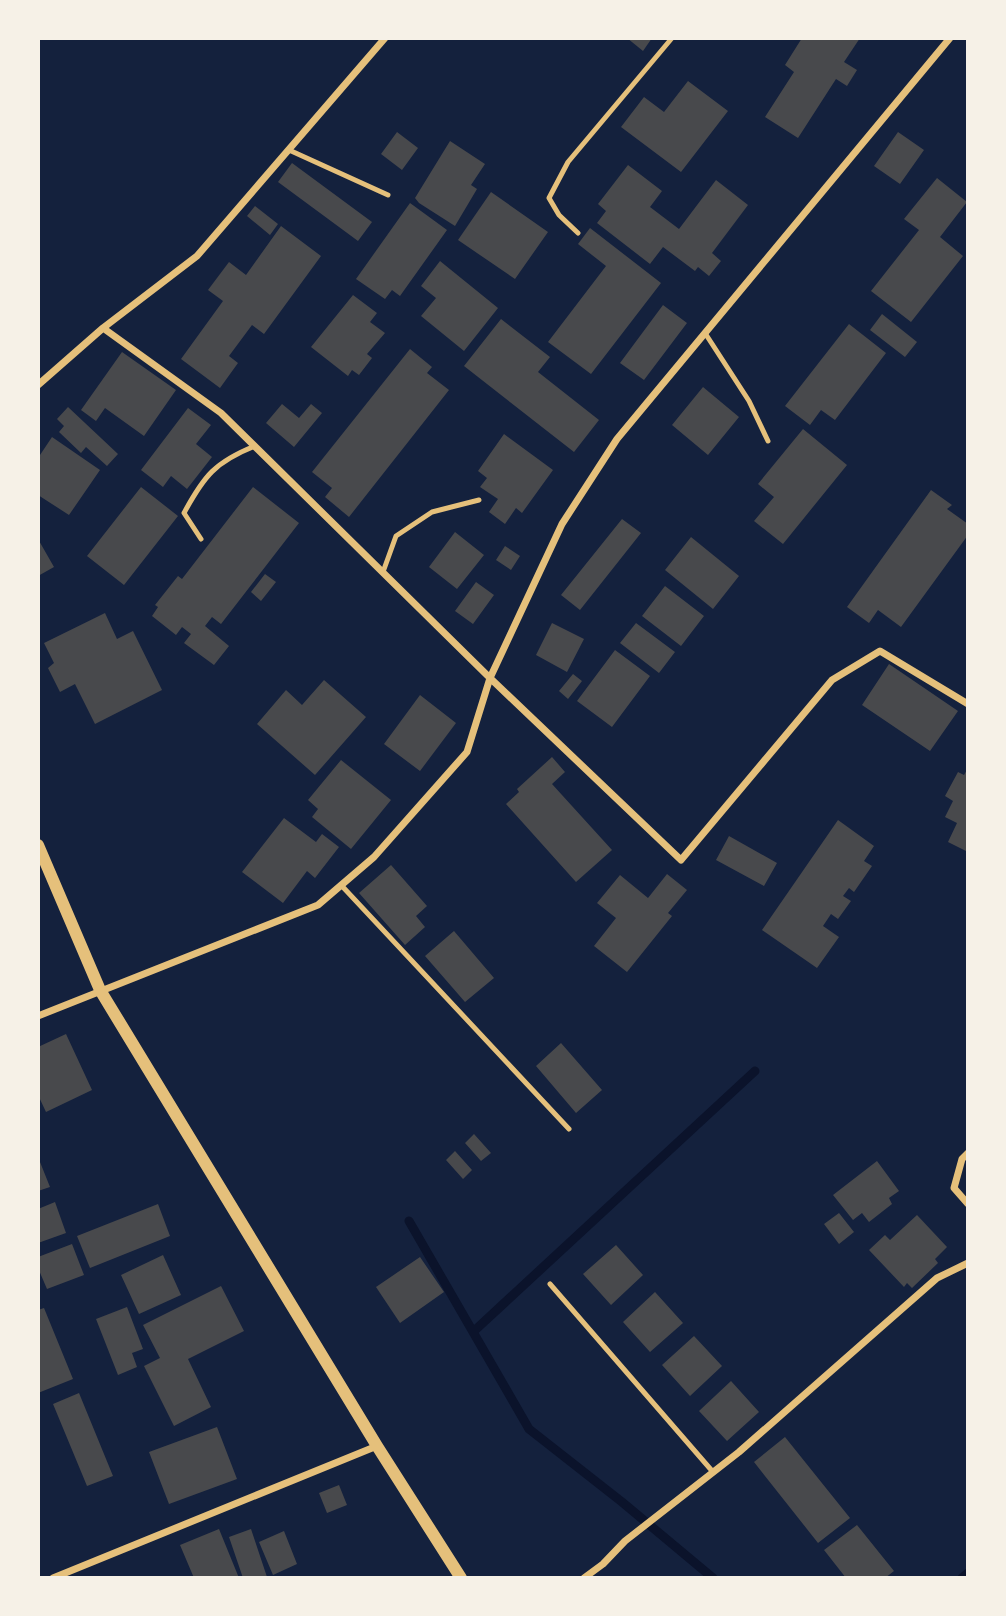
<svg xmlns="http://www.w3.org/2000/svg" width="1006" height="1616" viewBox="0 0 1006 1616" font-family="Rubik,sans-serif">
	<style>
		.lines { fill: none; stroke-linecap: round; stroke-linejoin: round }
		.stream { stroke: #0b132b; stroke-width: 9 }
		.building { fill: #48494c }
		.service { stroke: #e5c07b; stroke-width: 5 }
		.minor { stroke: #e5c07b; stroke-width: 7 }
		.tertiary { stroke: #e5c07b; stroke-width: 12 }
	</style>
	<rect width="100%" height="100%" fill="#14213d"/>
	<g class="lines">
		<path class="stream" d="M409,1221l120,208 93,73 91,76
			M473,1332l282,-261
			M962,1578l6,-5"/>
	</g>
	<path class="building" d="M627,38h25l-9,13z
		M802,38h58l-16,24 13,8 -10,16 -11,-7 -38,59 -33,-21 29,-45 -9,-7z
		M688,81l40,30 -47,61 -60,-45 23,-30 20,15z
		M397,132l21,16 -16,22 -21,-16z
		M898,132l26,18 -24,34 -26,-18z
		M450,141l35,23 -14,21 6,4 -22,37 -36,-23 -4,-5z
		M292,163l80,59 -14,19 -80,-59z
		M628,165l34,26 -12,16 29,22 37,-49 32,25 -36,48 9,8 -12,15 -11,-9 -3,4 -32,-24 -13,17 -53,-41 9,-12 -8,-7z
		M937,178l30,24 -27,35 23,19 -52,66 -40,-31 48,-61 -15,-11z
		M491,192l57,40 -33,47 -57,-39z
		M410,203l37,27 -47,66 -8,-6 -7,9 -29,-20z
		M255,206l23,18 -8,11 -23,-19z
		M281,226l40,30 -57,78 -12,-9 -23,31 9,7 -18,25 -39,-29 42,-58 -15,-11 21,-28 17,13z
		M590,228l71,55 -70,91 -43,-32 58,-76 -28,-22z
		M440,261l58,47 -34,43 -43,-35 15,-18 -15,-12z
		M353,295l24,18 -7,9 15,11 -18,21 5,4 -13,17 -7,-5 -4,6 -37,-29z
		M663,305l24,18 -43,57 -24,-17z
		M882,314l35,28 -12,15 -35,-27z
		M501,319l49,38 -12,15 61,48 -25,32 -110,-86z
		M849,324l37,29 -51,67 -14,-10 -11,15 -25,-19z
		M410,349l22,18 -5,6 22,17 -100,127 -24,-20 7,-9 -20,-16z
		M122,352l54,38 -32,46 -39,-28 -9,13 -15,-11z
		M703,387l36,30 -31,38 -36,-30z
		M282,404l17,14 12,-14 11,9 -28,34 -28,-24z
		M68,407l50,47 -11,12 -21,-19 -5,6 -22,-21 5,-6 -7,-7z
		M188,408l23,17 -15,19 16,13 -25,32 -16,-13 -8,11 -22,-17z
		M803,429l44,36 -64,79 -29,-23 20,-24 -16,-13z
		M504,434l49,36 -31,43 -6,-5 -11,16 -16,-12 9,-13 -18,-12 7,-9 -9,-7z
		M52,437l48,33 -31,45 -31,-20v-37z
		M141,487l37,29 -54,69 -37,-29z
		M253,487l46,36 -78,101 -9,-7 -7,9 24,20 -15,19 -30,-22 7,-9 -9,-7 -6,8 -24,-19 6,-9 -3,-2 23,-29 4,3z
		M931,490l21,15 -5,4 21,15v11l-67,92 -23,-17 -9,13 -22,-16z
		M622,519l19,14 -61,77 -19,-15z
		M455,532l29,23 -27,34 -28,-22z
		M691,537l48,39 -26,33 -48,-39z
		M38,539l16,28 -16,9z
		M505,546l15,10 -9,14 -15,-10z
		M265,574l11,8 -15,19 -10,-9z
		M476,582l18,13 -21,29 -18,-13z
		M665,586l39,30 -23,30 -39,-30z
		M105,613l12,26 16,-8 29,59 -67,34 -20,-40 -15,8 -12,-24 6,-5 -10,-20z
		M552,623l32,16 -17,33 -31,-17z
		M636,623l39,29 -16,21 -39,-30z
		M615,650l35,26 -38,51 -35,-26z
		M889,664l69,47 -28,40 -68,-46z
		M573,674l9,7 -14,18 -9,-8z
		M324,680l42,37 -51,58 -58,-51 29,-34 16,15z
		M420,695l36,28 -36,48 -36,-27z
		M552,757l13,15 -13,12 60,66 -36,32 -70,-78 13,-12 -2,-3z
		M341,760l50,40 -40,49 -39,-32 6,-8 -10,-9z
		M968,768v84l-20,-10 9,-19 -12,-6 8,-16 -8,-5 13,-24 6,3z
		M284,818l32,24 6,-8 17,13 -24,31 -8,-7 -24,32 -41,-31z
		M838,820l36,26 -10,15 8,5 -18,26 -5,-4 -6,8 8,5 -13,18 -7,-5 -8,12 16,11 -22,31 -55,-38z
		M729,836l48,27 -13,23 -48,-26z
		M391,865l36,41 -11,10 9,11 -20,18 -46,-52z
		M667,874l20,16 -19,23 4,3 -45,56 -33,-26 22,-28 -19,-15 23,-28 28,23z
		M454,931l40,47 -29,24 -40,-46z
		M66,1034l26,56 -46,22 -8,-17v-48z
		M561,1043l41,47 -26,23 -40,-47z
		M474,1134l17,19 -10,8 -16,-18z
		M455,1151l17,19 -9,9 -17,-19z
		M38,1157l12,30 -12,4z
		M877,1161l22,30 -10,7 3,6 -23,18 -7,-9 -9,7 -20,-25z
		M55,1202l11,31 -28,10v-34z
		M158,1204l12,32 -80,32 -13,-32z
		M839,1213l15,19 -15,12 -15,-20z
		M917,1215l30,32 -12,12 3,4 -26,25 -5,-5 -3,4 -35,-37 16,-15 5,5z
		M72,1244l12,31 -37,14 -9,-21v-11z
		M616,1245l27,30 -32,30 -28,-31z
		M163,1255l18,40 -42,19 -18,-39z
		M420,1257l24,35 -44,31 -24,-36z
		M221,1286l23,45 -56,28 23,48 -37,19 -30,-60 16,-8 -17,-33z
		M655,1292l28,31 -33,29 -27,-30z
		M127,1307l16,42 -11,4 5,14 -19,8 -22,-56z
		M44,1308l29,71 -35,14v-83z
		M694,1336l28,30 -32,30 -28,-31z
		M731,1381l28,31 -32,29 -28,-30z
		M79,1393l34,83 -26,10 -34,-82z
		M217,1427l20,52 -68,25 -20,-52z
		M785,1437l65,81 -32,25 -64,-81z
		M339,1485l8,20 -20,8 -8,-20z
		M857,1525l37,46 -9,7h-39l-22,-28z
		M219,1529l20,49h-45l-14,-33z
		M251,1529l16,48 -2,1h-22l-14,-41z
		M284,1531l13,33 -24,11 -14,-33z"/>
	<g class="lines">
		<path class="service" d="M289,150l99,45
			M578,233l-19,-18 -10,-17 19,-36 104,-124
			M705,333l44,68 19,40
			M201,539l-17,-26c20,-37 31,-51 71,-67
			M383,572l13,-36 36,-24 47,-12
			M341,885l228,244
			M550,1284l163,188"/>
		<path class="minor" d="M103,328l118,85 269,265 191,182 151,-180 48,-29 88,53
			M38,385l65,-57 94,-72 188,-218
			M38,1016l280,-111 56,-48 93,-105 23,-74 72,-154 55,-85 333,-401
			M968,1153l-6,6 -8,29 14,16
			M53,1578l324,-132
			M584,1578l19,-14 22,-23 114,-89 198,-174 31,-15"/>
		<path class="tertiary" d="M38,845l62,145 277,456 84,132"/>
	</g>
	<rect width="1006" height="1616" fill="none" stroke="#f6f1e7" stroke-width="80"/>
</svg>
